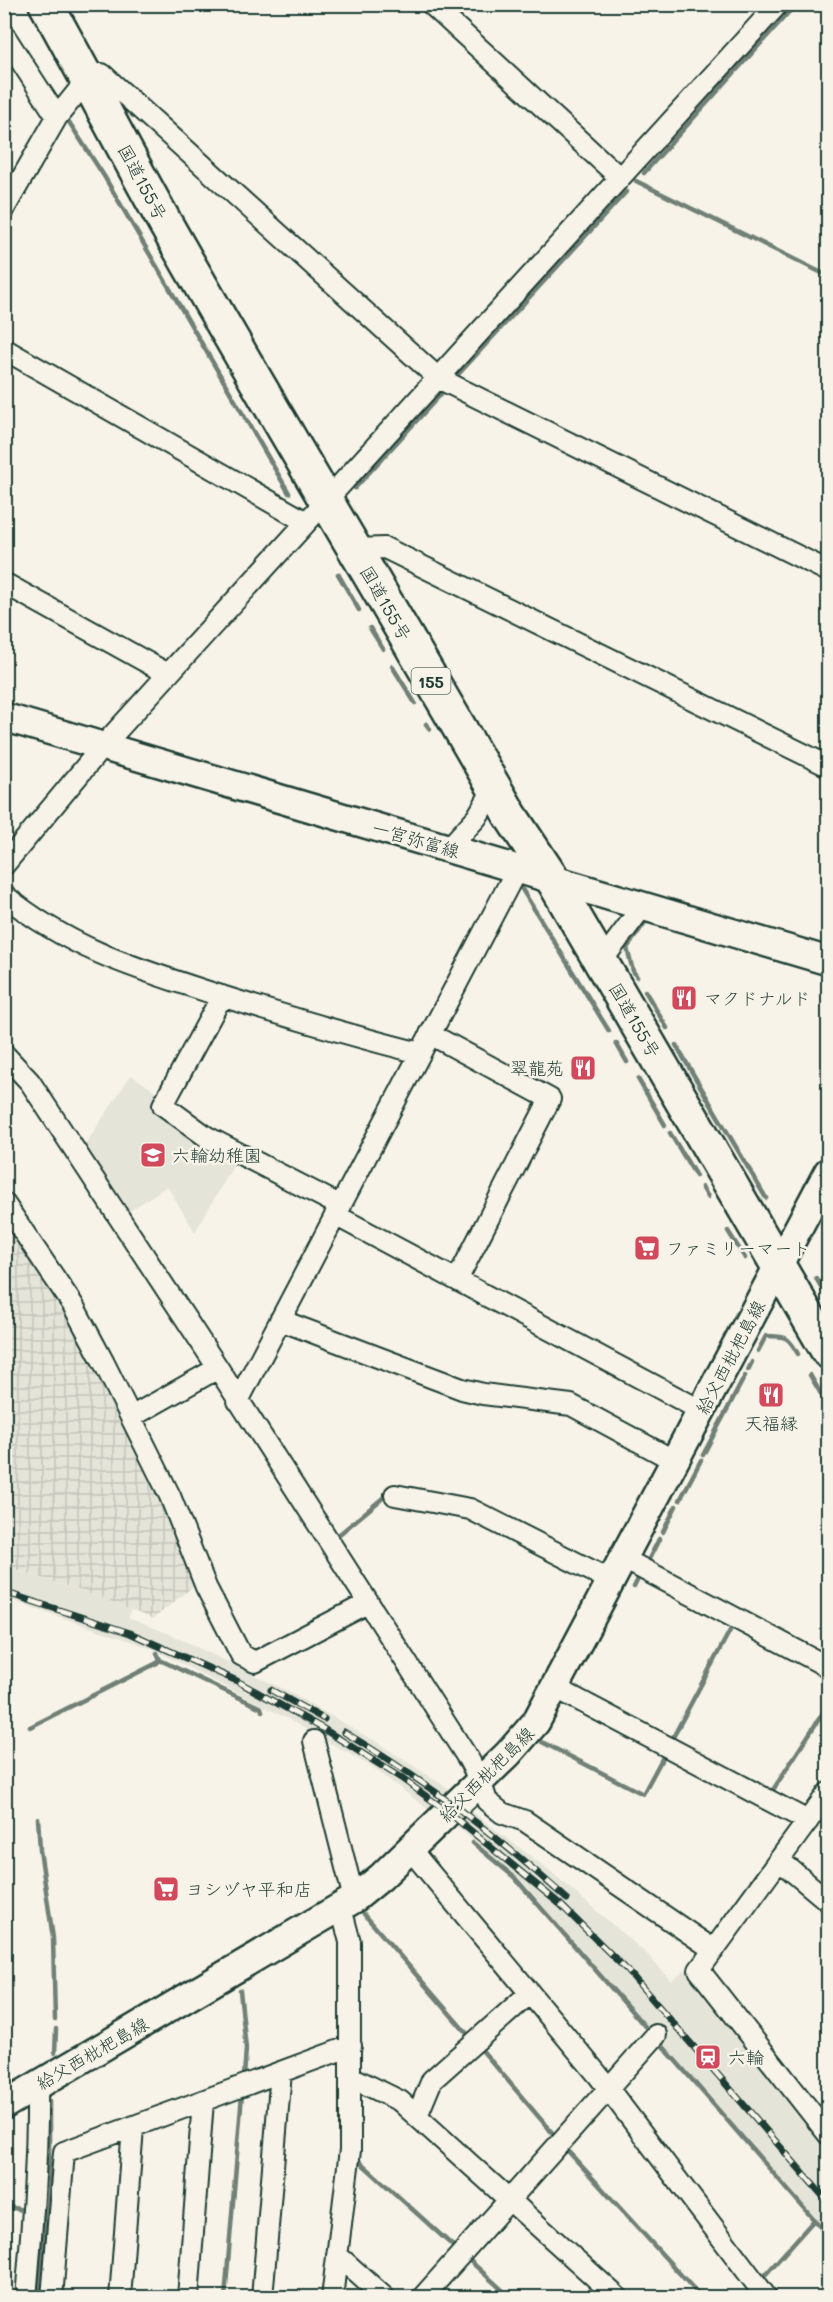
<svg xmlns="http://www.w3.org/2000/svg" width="833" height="2302" viewBox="0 0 833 2302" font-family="Mali,'Klee One',sans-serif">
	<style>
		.built { fill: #e5e4d9 }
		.industrial { fill: url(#industrial-grid) }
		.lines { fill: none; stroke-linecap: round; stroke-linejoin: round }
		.stream { stroke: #6f8077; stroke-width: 4.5 }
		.street-casing { stroke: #1f3d34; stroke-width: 24 }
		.secondary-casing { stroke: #1f3d34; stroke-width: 32 }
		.highway-casing { stroke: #1f3d34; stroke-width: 38 }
		.street { stroke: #f7f3e8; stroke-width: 20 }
		.secondary { stroke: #f7f3e8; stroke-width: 27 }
		.highway { stroke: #f7f3e8; stroke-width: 33 }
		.rail-casing { stroke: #1f3d34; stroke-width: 7 }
		.rail { stroke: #f7f3e8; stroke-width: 4.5; stroke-dasharray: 14; stroke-linecap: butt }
		.labels { text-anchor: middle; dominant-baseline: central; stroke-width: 5; stroke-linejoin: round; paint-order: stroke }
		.shield { fill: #f7f3e8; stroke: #60746a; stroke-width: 1.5 }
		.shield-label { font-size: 16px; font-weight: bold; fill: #1f3d34 }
		.street-label { font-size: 18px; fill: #1f3d34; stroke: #f7f3e8 }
		.poi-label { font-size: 18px; fill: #1f3d34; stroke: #f7f3e8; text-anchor: start }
	</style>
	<defs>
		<pattern id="industrial-grid" width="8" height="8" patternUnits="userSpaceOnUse" patternTransform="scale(1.5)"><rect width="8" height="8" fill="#e5e4d9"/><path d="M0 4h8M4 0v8" fill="none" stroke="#c4c4bb"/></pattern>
	</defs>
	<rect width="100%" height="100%" fill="#f7f3e8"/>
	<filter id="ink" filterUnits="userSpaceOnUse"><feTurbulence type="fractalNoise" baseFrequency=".0167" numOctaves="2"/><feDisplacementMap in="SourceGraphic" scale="12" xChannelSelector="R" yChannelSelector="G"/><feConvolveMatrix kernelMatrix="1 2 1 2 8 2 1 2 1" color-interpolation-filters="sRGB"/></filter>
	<g filter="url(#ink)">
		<path class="built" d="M131,1075l30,20 3,14 -5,8 43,28 31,17 1,3 -39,67 -28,-46 -42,28 -42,-66z
			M4,1566l84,27 43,17 -3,8 42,16 117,57 88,50 74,48 -20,21 -57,-43 -86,-49 -133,-69 -148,-51z
			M471,1811l78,59 99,85 23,26 16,-12 67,76 74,102v85l-312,-357 -60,-49z"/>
		<path class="industrial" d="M4,1214l63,92 84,165 46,112 -44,36 -65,-26 -83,-27z"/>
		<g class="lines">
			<path class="stream" d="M4,18l10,16
				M67,119l37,57 185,317
				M644,173l152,-169
				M636,181l192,95
				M454,379l172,-187
				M355,488l86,-94
				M338,574l21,36
				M370,628l13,21
				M392,666l23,37
				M426,724l4,5
				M520,886l89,145
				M637,977l-4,-6 -6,-23 19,-27
				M645,991l22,37
				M616,1043l11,19
				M676,1045l90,153
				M638,1079l27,46
				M670,1133l26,43
				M702,1187l6,10
				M728,1231l17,27
				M816,1278l9,16
				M758,1351l8,-15c20,0 22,0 32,18
				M748,1370l4,-8
				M810,1375l18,31
				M703,1455l42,-79
				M680,1500l21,-40
				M663,1532l13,-26
				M336,1537l54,-45
				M647,1563l12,-24
				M634,1587l5,-10
				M160,1660l101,48 1,3
				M30,1727l127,-64 3,-3 -3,-7
				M671,1741l63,-118
				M542,1742l101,52 21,-39
				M771,1793l57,-88
				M38,1818l2,32 13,88 2,82
				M473,1843l41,34 135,154
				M364,1914l105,122
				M240,1990l6,59 -2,27
				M661,2044l167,192
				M481,2049l74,87
				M55,2053l1,-24
				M566,2149l136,149
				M359,2161l95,86
				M4,2206l24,5
				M468,2259l43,39
				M766,2274l48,-54
				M38,2298l11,-119v-78
				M225,2298l17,-204
				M744,2298l8,-9"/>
			<defs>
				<path id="street" d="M431,4l188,173
					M4,35l53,82
					M4,209l53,-92 21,-26 8,-16 16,-1 336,304 390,193
					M4,349l302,173
					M354,549l31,-1 443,218
					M4,583l164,91
					M448,849l29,-32 17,-29
					M4,865l98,-118 676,-743
					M4,895c67,55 134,74 214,100 67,21 134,41 202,58
					M601,962l42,-56
					M222,996l-59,109 44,32 134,69
					M430,1034l120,65 -93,181
					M4,1054l26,28 188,286 251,392 11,21 7,20 15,12 23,8 189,129
					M4,1203l69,102 31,58 66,133 36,91 35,68 14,7 113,-59
					M335,1215l367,196
					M280,1320l182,69 21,5 88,11 104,56
					M238,1401l279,-532
					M131,1417l87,-49
					M395,1495l75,14 142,72
					M624,1559l204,108
					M556,1688l252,133
					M314,1741l40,158
					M828,1793l-129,177 129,164
					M410,1849l188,226 169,223
					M779,1860l49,41
					M351,2077l49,24 218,197
					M417,2116l15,-36 98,-87
					M337,2255l48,43
					M26,2298c6,-71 12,-142 11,-213
					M52,2298l12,-146 287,-106
					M120,2298l13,-171
					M188,2298l15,-197
					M262,2298l19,-226
					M332,2298l18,-148v-208l-9,-34
					M422,2298l234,-263"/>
				<path id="secondary" d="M4,717l824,244
					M4,2105l350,-206 27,-22 127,-123 28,-32 292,-550"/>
				<path id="highway" d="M46,4c46,82 88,166 135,247 108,189 220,375 329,564l43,65 275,471"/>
			</defs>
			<use href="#street" class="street-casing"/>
			<use href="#secondary" class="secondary-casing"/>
			<use href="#highway" class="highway-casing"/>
			<use href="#street" class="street"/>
			<use href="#secondary" class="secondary"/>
			<use href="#highway" class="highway"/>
			<defs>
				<path id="rail" d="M4,1592l126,41 107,48 85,47 79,50 47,34 113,93 67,66 200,231
					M271,1690l53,29
					M344,1732c80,48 154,104 223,167"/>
			</defs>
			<use href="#rail" class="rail-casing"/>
			<use href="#rail" class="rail"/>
		</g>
	</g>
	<defs>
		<symbol id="restaurant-square" viewBox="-11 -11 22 22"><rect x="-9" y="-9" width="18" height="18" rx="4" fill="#d1495b" stroke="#f7f3e8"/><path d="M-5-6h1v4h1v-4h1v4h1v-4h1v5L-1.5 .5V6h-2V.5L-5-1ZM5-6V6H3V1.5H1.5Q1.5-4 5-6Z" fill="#fff"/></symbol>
		<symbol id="school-square" viewBox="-11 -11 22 22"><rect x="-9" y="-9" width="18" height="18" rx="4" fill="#d1495b" stroke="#f7f3e8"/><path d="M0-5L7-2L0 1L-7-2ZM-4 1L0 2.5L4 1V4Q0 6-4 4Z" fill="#fff"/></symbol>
		<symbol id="supermarket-square" viewBox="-11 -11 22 22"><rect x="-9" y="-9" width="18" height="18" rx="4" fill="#d1495b" stroke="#f7f3e8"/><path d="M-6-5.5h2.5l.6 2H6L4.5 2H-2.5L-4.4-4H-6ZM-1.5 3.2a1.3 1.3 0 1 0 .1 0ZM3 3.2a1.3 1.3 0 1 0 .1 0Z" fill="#fff"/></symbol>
		<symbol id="station-square" viewBox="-11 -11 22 22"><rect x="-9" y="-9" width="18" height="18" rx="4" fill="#d1495b" stroke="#f7f3e8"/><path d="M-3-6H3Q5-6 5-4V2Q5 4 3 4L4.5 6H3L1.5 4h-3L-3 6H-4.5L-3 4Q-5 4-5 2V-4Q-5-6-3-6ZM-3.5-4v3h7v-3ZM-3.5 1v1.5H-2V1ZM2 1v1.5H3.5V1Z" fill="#fff"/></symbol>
	</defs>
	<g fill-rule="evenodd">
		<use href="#restaurant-square" x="669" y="983" width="30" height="30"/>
		<use href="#restaurant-square" x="568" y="1053" width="30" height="30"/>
		<use href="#school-square" x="138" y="1140" width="30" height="30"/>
		<use href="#supermarket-square" x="632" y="1233" width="30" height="30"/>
		<use href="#restaurant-square" x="756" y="1380" width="30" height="30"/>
		<use href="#supermarket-square" x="151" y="1874" width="30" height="30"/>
		<use href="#station-square" x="693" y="2042" width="30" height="30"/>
	</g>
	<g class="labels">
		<rect class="shield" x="411.5" y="668" width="39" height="26" rx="4.5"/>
		<g class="shield-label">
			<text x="431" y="681">155</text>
		</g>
		<g class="street-label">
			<text transform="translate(143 182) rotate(62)">国道155号</text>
			<text transform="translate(386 603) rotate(60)">国道155号</text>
			<text transform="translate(416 839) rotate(16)">一宮弥富線</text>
			<text transform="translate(635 1020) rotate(60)">国道155号</text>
			<text transform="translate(730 1357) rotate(-62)">給父西枇杷島線</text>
			<text transform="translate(486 1774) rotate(-45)">給父西枇杷島線</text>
			<text transform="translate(92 2053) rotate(-30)">給父西枇杷島線</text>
		</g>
		<g class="poi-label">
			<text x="704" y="998">マクドナルド</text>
			<text x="564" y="1068" text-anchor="end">翠龍苑</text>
			<text x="172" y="1155">六輪幼稚園</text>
			<text x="666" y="1248">ファミリーマート</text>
			<text x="771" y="1423" text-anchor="middle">天福縁</text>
			<text x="186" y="1889">ヨシヅヤ平和店</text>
			<text x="728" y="2057">六輪</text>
		</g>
	</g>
	<rect width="833" height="2302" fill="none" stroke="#f7f3e8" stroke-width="24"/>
	<rect x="12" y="12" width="809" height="2278" fill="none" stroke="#1f3d34" stroke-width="2" filter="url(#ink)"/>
</svg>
